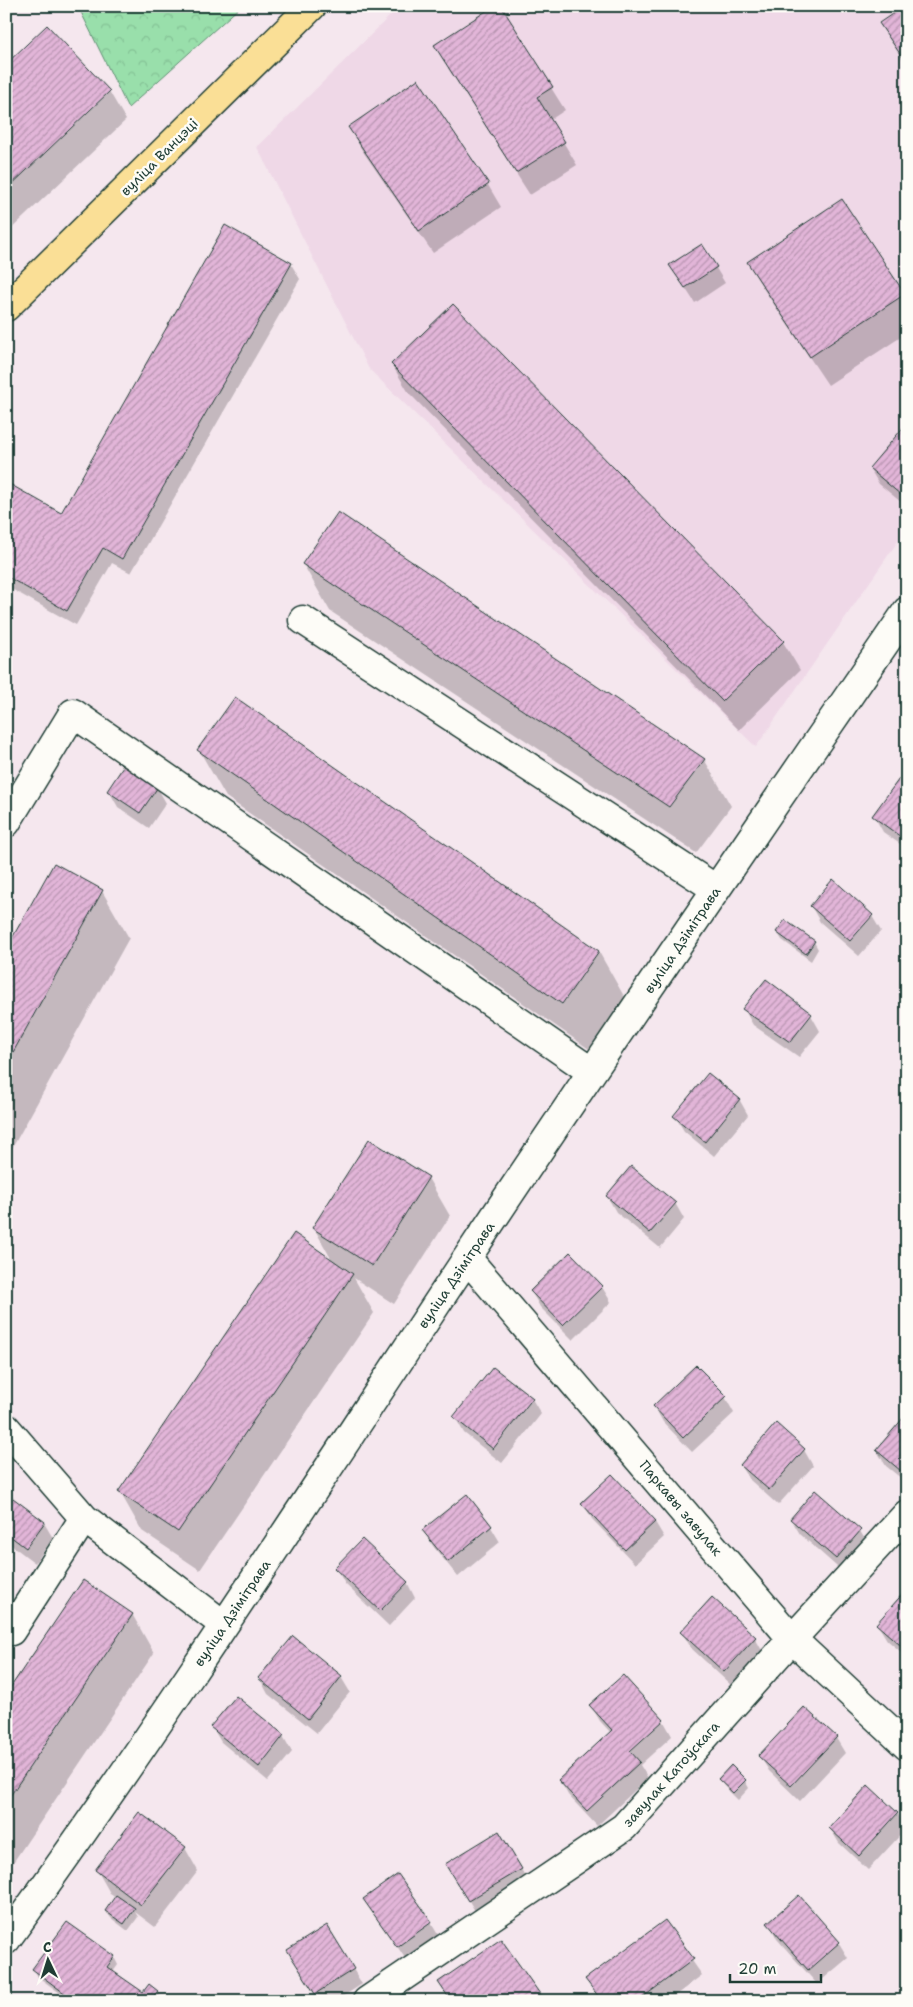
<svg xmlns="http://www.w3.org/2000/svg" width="913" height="2007" viewBox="0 0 913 2007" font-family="'Shantell Sans',sans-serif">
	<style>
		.built { fill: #efd8e7 }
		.forest { fill: url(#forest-crowns); stroke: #5c8e70 }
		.shadow { fill: #0003 }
		.building { fill: url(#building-hatch); stroke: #1f3d34 }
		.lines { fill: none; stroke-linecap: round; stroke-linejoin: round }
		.minor-casing { stroke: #1f3d34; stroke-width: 31 }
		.major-casing { stroke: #1f3d34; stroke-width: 31 }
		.minor { stroke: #fdfcf7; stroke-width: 28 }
		.major { stroke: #fadf96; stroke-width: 28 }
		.labels { text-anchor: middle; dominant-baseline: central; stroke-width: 5; stroke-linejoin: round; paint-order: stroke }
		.street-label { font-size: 14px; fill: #1f3d34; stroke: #fdfcf7 }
	</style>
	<defs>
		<pattern id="forest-crowns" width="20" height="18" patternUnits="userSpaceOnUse" patternTransform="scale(1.25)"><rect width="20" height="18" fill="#99dfab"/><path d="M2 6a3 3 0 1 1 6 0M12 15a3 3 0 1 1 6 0" fill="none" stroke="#83c094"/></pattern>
		<pattern id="building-hatch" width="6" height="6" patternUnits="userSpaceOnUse" patternTransform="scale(1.25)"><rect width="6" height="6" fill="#e2b5d8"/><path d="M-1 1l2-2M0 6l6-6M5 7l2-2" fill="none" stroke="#b794b0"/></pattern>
	</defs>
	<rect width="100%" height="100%" fill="#f5e7ee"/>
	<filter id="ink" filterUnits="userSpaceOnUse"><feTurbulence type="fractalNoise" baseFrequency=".02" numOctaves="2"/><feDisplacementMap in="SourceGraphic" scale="10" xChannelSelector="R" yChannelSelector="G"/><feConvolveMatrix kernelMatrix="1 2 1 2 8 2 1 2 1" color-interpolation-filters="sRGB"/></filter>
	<g filter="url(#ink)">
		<path class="built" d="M400,6h507v522l-151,219 -387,-378 -112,-222z"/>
		<path class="forest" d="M78,6h163l-113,102z"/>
		<path class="shadow" d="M500,6l65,104 -15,10 27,45 -47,30 -82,-127z
			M517,6h9l-6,4z
			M907,6v60l-27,-42z
			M6,66l103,25 17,29 -120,114z
			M417,81l71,104 13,22 -68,46 -71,-103 -13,-23z
			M702,245l23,38 -30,20 -24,-37z
			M748,263l156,32 3,4v34l-79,52 -63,-94z
			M291,264l9,15 -169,294 -19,-10 -36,62 -70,-39v-103l55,31z
			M392,365l391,277 17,28 -61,60 -330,-337z
			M907,425v82l-28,-23 -9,-15z
			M303,564l401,195 27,47 -35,47 -366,-242z
			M199,750l400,202 26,46 -36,51 -363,-252z
			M907,775v74l-24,-17 -9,-16z
			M157,787l9,16 -17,25 -31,-21 -9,-16z
			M102,891l27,47 -123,221v-208z
			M811,906l61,10 9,15 -22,25 -39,-34z
			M777,932l37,10 4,7 -7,12 -29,-21z
			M744,1009l67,6 9,16 -21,26 -46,-32z
			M739,1099l9,16 -34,41 -30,-25 -9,-15z
			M428,1178l22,38 -56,88 -40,-26 20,35 -174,257 -58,-39 -22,-39 213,-230 -19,-34z
			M607,1196l68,7 9,16 -24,29 -44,-36z
			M602,1287l9,15 -38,38 -33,-33 -9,-16z
			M725,1397l9,16 -42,39 -29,-30 -9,-16z
			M532,1399l9,15 -39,49 -38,-30 -9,-16z
			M907,1420v63l-21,-17 -9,-15z
			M776,1425l28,25 9,16 -35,39 -28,-25 -9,-15z
			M815,1492l45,39 9,15 -24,28 -45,-40 -9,-15z
			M466,1496l25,31 9,15 -42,35 -25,-31 -9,-15z
			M583,1503l72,19 9,15 -29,27 -43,-45z
			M6,1510l38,13 9,15 -18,25 -29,-22z
			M336,1568l71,14 8,16 -26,28 -44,-42z
			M907,1592v65l-20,-17 -9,-15z
			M713,1599l42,39 9,16 -31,33 -42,-39 -9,-16z
			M132,1614l22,39 -148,220v-177z
			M341,1677l9,15 -33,41 -49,-39 -8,-15z
			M236,1697l47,39 9,16 -24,29 -47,-39 -9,-15z
			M591,1706l72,14 9,16 -32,29 8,13 -51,48 -29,-31 -8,-15 51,-47 -11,-12z
			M836,1738l9,15 -45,48 -31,-30 -9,-15z
			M731,1767l14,14 4,7 -11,12 -14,-14 -5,-7z
			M868,1787l30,27 8,15 -38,41 -29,-27 -9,-15z
			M185,1848l13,23 -43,56 -20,-15 3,5 -10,14 -17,-13 -5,-7 10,-14 -6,-4 -13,-23z
			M521,1869l9,15 -52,32 -22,-37z
			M365,1899l66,24 9,15 -33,23z
			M665,1922l37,53 -34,26h-68l-13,-22z
			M67,1923l47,34 4,8 -5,7 30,22 6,-8 8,6 5,7 -2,2h-89l-33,-24 -4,-8z
			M769,1923l70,20 9,15 -31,26 -40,-45z
			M298,1966l55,3 9,15 -26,17h-16z"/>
		<path class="building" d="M494,6h7l52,81 -16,10 28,45 -49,31 -82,-128z
			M904,6h3v58l-28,-41z
			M47,25l63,66 -104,99v-126z
			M418,79l71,105 -70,47 -71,-104z
			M842,199l63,95 -95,63 -63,-95z
			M225,225l67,38 -170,296 -19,-11 -36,63 -61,-35v-94l55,31z
			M702,244l15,23 -32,21 -16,-23z
			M453,304l331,337 -62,60 -331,-337z
			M907,423v77l-38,-32z
			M338,512l367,247 -36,48 -367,-243z
			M235,697l364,254 -37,53 -365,-254z
			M125,764l33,23 -18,26 -33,-22z
			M904,772l3,2v55l-6,8 -29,-21z
			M54,863l49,27 -97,175v-116z
			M833,879l40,36 -23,26 -40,-35z
			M785,920l30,21 -9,13 -30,-22z
			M766,979l46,35 -22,28 -48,-33z
			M708,1073l32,26 -35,43 -32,-26z
			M369,1139l60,38 -57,89 -60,-38z
			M631,1166l45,37 -26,30 -44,-37z
			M294,1233l59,41 -175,258 -60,-40z
			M570,1252l33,34 -40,39 -33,-34z
			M696,1365l31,31 -44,42 -30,-32z
			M493,1367l40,31 -40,51 -40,-32z
			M904,1417l3,1v58l-31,-26z
			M776,1423l29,26 -36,41 -29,-25z
			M612,1474l44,47 -31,29 -44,-47z
			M815,1490l46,40 -25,29 -46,-40z
			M467,1494l25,32 -44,36 -26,-32z
			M13,1498l32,24 -19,26 -20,-15v-25z
			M362,1539l46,43 -28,29 -46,-43z
			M83,1580l50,34 -127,188v-108z
			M906,1590l1,1v60l-31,-27z
			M712,1597l44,40 -32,35 -44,-40z
			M293,1636l49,40 -34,43 -50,-41z
			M623,1675l41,45 -34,31 10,11 -53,49 -29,-31 54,-50 -23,-25z
			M236,1696l48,39 -25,32 -49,-40z
			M804,1707l33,30 -46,49 -33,-30z
			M731,1765l15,15 -13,13 -15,-14z
			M868,1785l30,28 -39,43 -30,-28z
			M139,1812l47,35 -45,58 -46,-35z
			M499,1831l23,38 -54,32 -23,-37z
			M398,1874l34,48 -35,25 -34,-48z
			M116,1895l19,13 -11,16 -19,-13z
			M799,1895l41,47 -32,28 -41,-47z
			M665,1920l29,39 -56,42h-36l-17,-22z
			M67,1922l48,34 -8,11 36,25 6,-8 9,7 -10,10h-73l-43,-32z
			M327,1925l27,44 -39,25 -28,-44z
			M501,1939l44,62h-94l-13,-19z"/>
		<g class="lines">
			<defs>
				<path id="minor" d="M303,620l413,269
					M6,823l67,-110 519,359
					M467,1258l325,381 115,107
					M6,1428l78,90 140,107
					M11,1631l73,-113
					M6,1940c161,-222 309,-453 461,-682 144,-217 292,-431 440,-647
					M367,2001l257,-174 168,-188 115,-125"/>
				<path id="major" d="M6,307l306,-301"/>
			</defs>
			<use href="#minor" class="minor-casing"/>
			<use href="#major" class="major-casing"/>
			<use href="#minor" class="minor"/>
			<use href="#major" class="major"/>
		</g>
	</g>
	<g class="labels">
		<g class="street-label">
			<text transform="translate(159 157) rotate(-45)">вуліца Ванцэці</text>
			<text transform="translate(682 940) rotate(-56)">вуліца Дзімітрава</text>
			<text transform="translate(456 1275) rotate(-56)">вуліца Дзімітрава</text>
			<text transform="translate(681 1508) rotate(50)">Паркавы завулак</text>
			<text transform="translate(232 1613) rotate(-56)">вуліца Дзімітрава</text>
			<text transform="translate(671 1774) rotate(-48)">завулак Катоўскага</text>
		</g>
	</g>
	<rect width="913" height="2007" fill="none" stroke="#fdfcf7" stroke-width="25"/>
	<rect x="12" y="12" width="888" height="1982" fill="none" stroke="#1f3d34" stroke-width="2" filter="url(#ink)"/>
	<g transform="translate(48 1960) rotate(356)" stroke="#fdfcf7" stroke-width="4" paint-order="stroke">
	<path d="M0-4L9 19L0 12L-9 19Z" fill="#1f3d34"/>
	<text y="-8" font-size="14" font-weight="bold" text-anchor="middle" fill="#1f3d34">С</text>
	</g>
	<path d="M730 1974v8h91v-8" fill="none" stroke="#1f3d34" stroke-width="2.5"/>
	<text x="738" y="1974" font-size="15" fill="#1f3d34" stroke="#fdfcf7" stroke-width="4" paint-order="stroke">20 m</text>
</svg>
